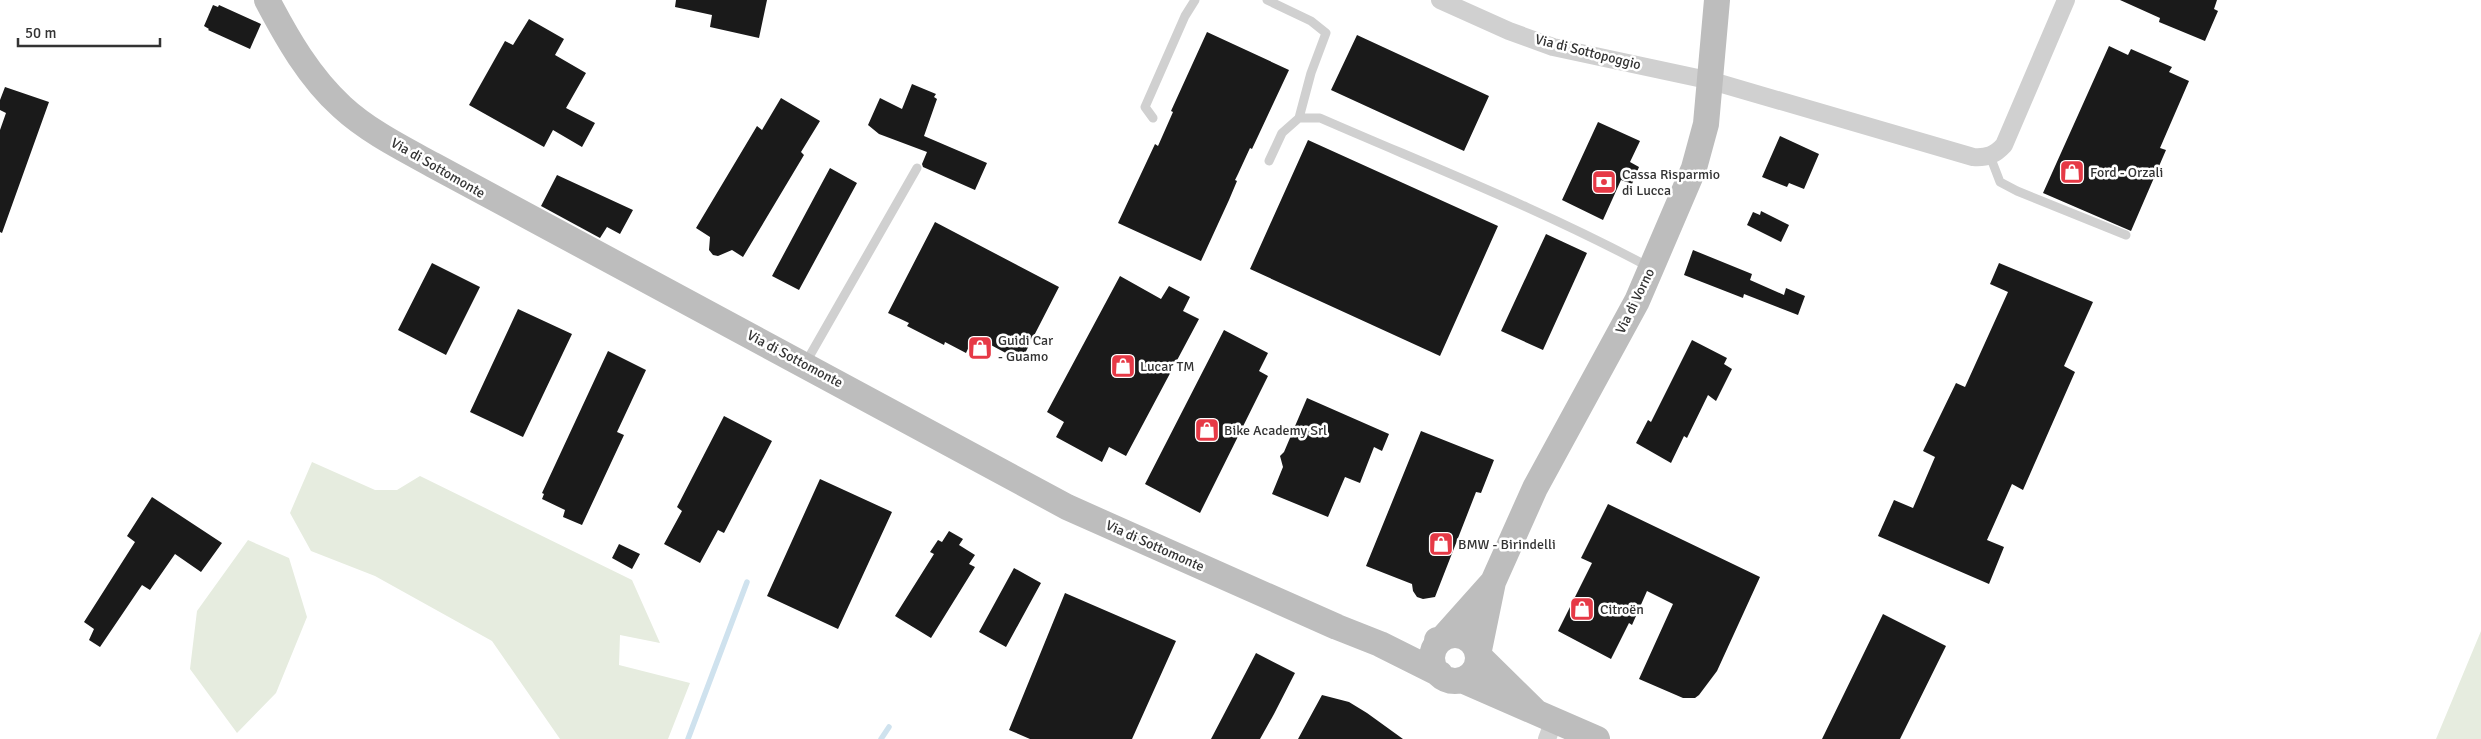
<svg xmlns="http://www.w3.org/2000/svg" width="2481" height="739" viewBox="0 0 2481 739" font-family="Signika,sans-serif">
	<style>
		.green { fill: #e6ecdf }
		.lines { fill: none; stroke-linecap: round; stroke-linejoin: round }
		.stream { stroke: #cfe2ee; stroke-width: 5.5 }
		.building { fill: #1a1a1a }
		.lane { stroke: #d0d0d0; stroke-width: 9 }
		.street { stroke: #d0d0d0; stroke-width: 18 }
		.secondary { stroke: #bdbdbd; stroke-width: 26 }
		.labels { text-anchor: middle; dominant-baseline: central; stroke-width: 5; stroke-linejoin: round; paint-order: stroke }
		.street-label { font-size: 14px; fill: #333; stroke: #fff }
		.poi-label { font-size: 14px; fill: #333; stroke: #fff; text-anchor: start }
	</style>
	<rect width="100%" height="100%" fill="#fff"/>
	<path class="green" d="M312,462l63,28h22l23,-14 212,104 28,63 -40,-8 -1,30 71,18 -22,56h-108l-68,-98 -117,-65 -64,-25 -21,-38z
		M248,540l41,18 18,59 -31,76 -39,40 -47,-64 7,-58z
		M2481,631v108h-45z"/>
	<g class="lines">
		<path class="stream" d="M688,739l59,-157
			M881,739l8,-12"/>
	</g>
	<path class="building" d="M676,0h91l-8,38 -49,-11 2,-12 -37,-8z
		M2120,0h97l-3,9 4,2 -13,30 -46,-19 1,-4z
		M213,5l5,2 1,-2 42,19 -11,25 -42,-19 1,-1 -5,-3z
		M529,19l35,20 -9,16 31,18 -20,35 29,15 -13,24 -29,-17 -9,17 -75,-42 36,-64 8,4z
		M1207,32l82,38 -37,79 -2,-1 -12,26 -3,6 2,1 -8,19 -28,61 -83,-38 37,-79 3,2 15,-34 -2,-1z
		M1357,35l132,61 -25,55 -133,-61z
		M2109,46l19,9 3,-6 41,18 -3,5 20,9 -29,67 6,2 -35,81 -88,-38z
		M912,84l24,10 -2,3 3,2 -13,37 63,27 -12,27 -52,-23 -1,-3 5,-12 -48,-18 -11,-9 12,-27 22,11z
		M5,87l44,15 -47,131 -2,-1v-102l6,-17 -6,-3v-10z
		M781,98l39,23 -19,31 3,3 -61,102 -11,-7 -14,6 -5,-1 -4,-5 1,-13 -14,-9 61,-102 5,4z
		M1598,122l42,19 -10,21 9,5 -7,17 -11,-4 -18,40 -41,-20z
		M1780,136l39,18 -15,35 -15,-6 -2,4 -25,-10z
		M1308,140l190,86 -58,130 -190,-87z
		M830,168l27,15 -58,107 -27,-14z
		M557,175l76,35 -13,24 -13,-7 -7,11 -59,-32z
		M1761,211l28,14 -8,17 -34,-17 6,-13 7,3z
		M935,222l124,65 -38,74 -47,-25 -8,17 -21,-11 -1,3 -37,-19 2,-3 -21,-10z
		M1546,234l41,19 -44,97 -42,-19z
		M1693,250l59,24 -2,6 34,15 2,-7 19,8 -7,19 -54,-21 -1,4 -59,-23z
		M432,263l48,24 -34,68 -48,-25z
		M1999,263l94,39 -29,64 11,6 -52,118 -11,-6 -25,56 17,7 -15,37 -111,-48 16,-36 19,8 22,-51 -12,-6 33,-68 9,4 43,-95 -18,-8z
		M1120,276l41,23 8,-13 21,11 -7,14 16,8 -73,137 -17,-9 -7,15 -46,-25 8,-15 -17,-10z
		M518,309l54,25 -49,103 -53,-25z
		M1224,330l44,23 -9,18 9,5 -68,137 -55,-29z
		M1692,340l35,18 -3,6 8,5 -16,32 -8,-6 -21,43 -3,-2 -13,27 -35,-20 12,-23 3,2z
		M608,351l38,19 -29,62 7,3 -42,90 -19,-8 2,-7 -23,-11 2,-5 -2,-1z
		M1307,398l82,36 -7,17 -8,-4 -14,36 -15,-6 -17,40 -56,-23 11,-27 -3,-11 4,-4z
		M724,416l48,25 -48,92 -6,-3 -18,33 -36,-19 18,-33 -5,-4z
		M1421,431l73,29 -13,33 -5,-1 -41,105 -12,2 -6,-2 -4,-6 -1,-7 -46,-18z
		M820,479l72,33 -54,117 -71,-33z
		M152,497l70,46 -21,29 -26,-18 -25,36 -8,-5 -42,62 -11,-7 5,-11 -10,-7 51,-80 -8,-6z
		M1608,504l152,73 -43,94 -18,24 -4,3h-12l-44,-19 34,-75 -26,-13 -15,34 -3,-2 -18,36 -53,-28 34,-68 -11,-5z
		M949,531l14,8 -4,6 16,10 -6,9 6,3 -44,71 -36,-22 39,-62 -4,-2 8,-12 4,2z
		M619,544l21,10 -8,15 -20,-11z
		M1014,568l27,15 -35,64 -27,-15z
		M1065,593l111,48 -44,98h-102l-21,-9z
		M1883,614l63,32 -46,93h-78z
		M1256,653l39,20 -21,41 -14,25h-49z
		M1322,695l27,7 18,11 36,26h-105z"/>
	<g class="lines">
		<path class="lane" d="M1267,0l44,21 15,12 -15,40 -12,45
			M1153,118l-8,-11 40,-91 10,-16
			M1990,156l10,26 17,9 109,44
			M1269,161l13,-28 17,-15h21c110,48 223,92 329,149
			M805,364l112,-196"/>
		<path class="street" d="M1440,0l69,31 44,16 159,34 261,76c14,1 22,-2 31,-12l62,-145
			M1547,739l7,-19"/>
		<path class="secondary" d="M267,0c20,38 42,77 75,107 26,24 60,41 91,58l634,342 270,120 43,17 60,30
			M1432 658a23 23 0 1 1 46 0a23 23 0 1 1-46 0Z
			M1437,640l5,-1 50,-56
			M1462,680l135,59
			M1536,712l-58,-57 15,-73 42,-94 102,-187 57,-133 12,-44 11,-124"/>
	</g>
	<defs>
		<symbol id="shop-square" viewBox="-11 -11 22 22"><rect x="-9" y="-9" width="18" height="18" rx="4" fill="#e63946" stroke="#fff"/><path d="M-5-2.5h2.3a2.7 3.5 0 0 1 5.4 0H5L5.5 6h-11ZM-1.5-2.5h3a1.5 2.3 0 0 0-3 0Z" fill="#fff"/></symbol>
		<symbol id="bank-square" viewBox="-11 -11 22 22"><rect x="-9" y="-9" width="18" height="18" rx="4" fill="#e63946" stroke="#fff"/><path d="M-6-4H6V4H-6ZM0-2.3a2.3 2.3 0 1 0 0 4.6a2.3 2.3 0 1 0 0-4.6Z" fill="#fff"/></symbol>
	</defs>
	<g fill-rule="evenodd">
		<use href="#shop-square" x="2058" y="158" width="28" height="28"/>
		<use href="#bank-square" x="1590" y="168" width="28" height="28"/>
		<use href="#shop-square" x="966" y="334" width="28" height="28"/>
		<use href="#shop-square" x="1109" y="352" width="28" height="28"/>
		<use href="#shop-square" x="1193" y="416" width="28" height="28"/>
		<use href="#shop-square" x="1427" y="530" width="28" height="28"/>
		<use href="#shop-square" x="1568" y="595" width="28" height="28"/>
	</g>
	<g class="labels">
		<g class="street-label">
			<text transform="translate(1588 52) rotate(14)">Via di Sottopoggio</text>
			<text transform="translate(438 168) rotate(30)">Via di Sottomonte</text>
			<text transform="translate(1635 301) rotate(-64)">Via di Vorno</text>
			<text transform="translate(795 359) rotate(28)">Via di Sottomonte</text>
			<text transform="translate(1155 546) rotate(24)">Via di Sottomonte</text>
		</g>
		<g class="poi-label">
			<text x="2090" y="172">Ford - Orzali</text>
			<text x="1622" y="174">Cassa Risparmio<tspan x="1622" dy="16">di Lucca</tspan></text>
			<text x="998" y="340">Guidi Car<tspan x="998" dy="16">- Guamo</tspan></text>
			<text x="1140" y="366">Lucar TM</text>
			<text x="1224" y="430">Bike Academy Srl</text>
			<text x="1458" y="544">BMW - Birindelli</text>
			<text x="1600" y="609">Citroën</text>
		</g>
	</g>
	<path d="M18 38v8h142v-8" fill="none" stroke="#333333" stroke-width="2.5"/>
	<text x="25" y="38" font-size="15" fill="#333333" stroke="#ffffff" stroke-width="4" paint-order="stroke">50 m</text>
</svg>
